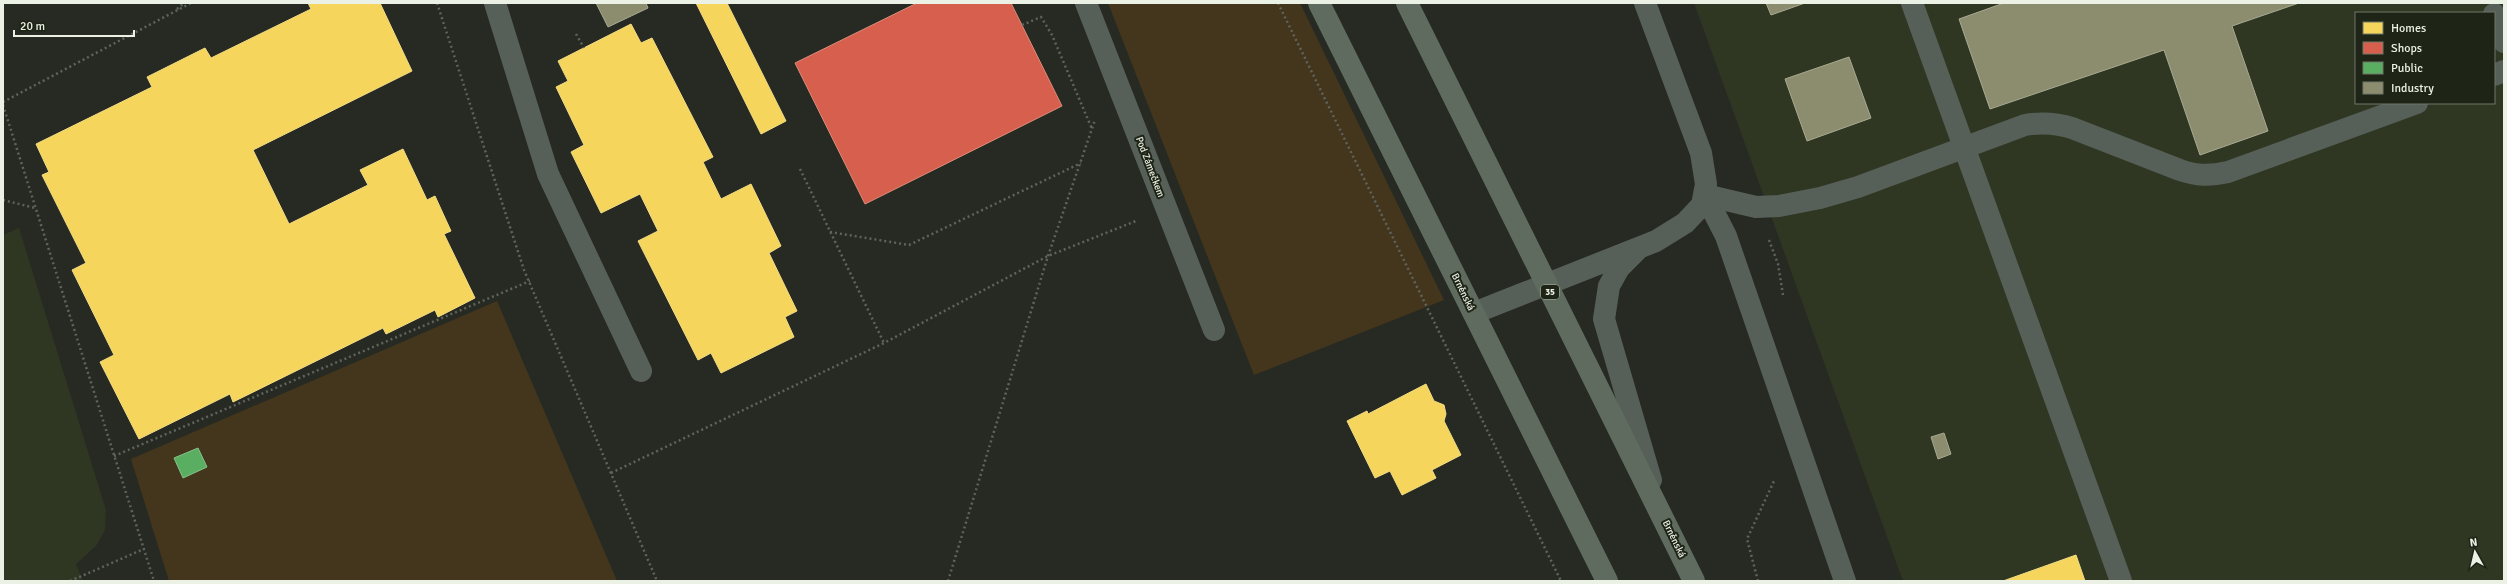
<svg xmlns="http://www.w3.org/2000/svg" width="2507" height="584" viewBox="0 0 2507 584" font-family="Signika,sans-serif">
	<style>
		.built { fill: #2f3723; fill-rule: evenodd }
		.green { fill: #43361d }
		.homes { fill: #f6d55c; stroke: #f3dd85 }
		.shops { fill: #d6604d; stroke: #dd8c7b }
		.public { fill: #5aae61; stroke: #86c289 }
		.industry { fill: #8c8c6e; stroke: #a9aa92 }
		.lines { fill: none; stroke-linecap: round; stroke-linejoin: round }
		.path { stroke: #5e645d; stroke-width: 2.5; stroke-dasharray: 2 3; stroke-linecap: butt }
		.service { stroke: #576058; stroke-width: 22 }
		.minor { stroke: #576058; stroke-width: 22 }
		.primary { stroke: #5e6b5e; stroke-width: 22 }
		.labels { text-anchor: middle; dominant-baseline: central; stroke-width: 4; stroke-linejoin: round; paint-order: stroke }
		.shield { fill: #1e2416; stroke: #aeb4a8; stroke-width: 1 }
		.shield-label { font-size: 9px; font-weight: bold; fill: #ecf1e6 }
		.street-label { font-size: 10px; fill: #ecf1e6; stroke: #1e2416 }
	</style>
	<rect width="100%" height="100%" fill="#272a22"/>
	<path class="built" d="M1694,3h810v578h-601zM2356,13h138v90h-138z
		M19,228l87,282 -1,20 -9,16 -20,18 7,17h-80v-346z"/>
	<path class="green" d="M1108,3h192l144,297 -190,75z
		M497,301l120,280h-448l-38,-122z"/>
	<path class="homes" d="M308,3h72l32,68 -159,79 36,74 79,-39 -8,-15 43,-21 24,51 8,-4 16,35 -7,3 31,64 -37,19 -3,-7 -49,24 -3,-6 -150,74 -3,-8 -91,45 -39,-77 14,-7 -42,-85 14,-7 -44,-88 7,-3 -13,-28 116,-57 -5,-10 58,-29 6,10 100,-49z
		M696,3h31l59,118 -25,13z
		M631,24l10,19 11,-5 61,119 -10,5 18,37 30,-15 30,62 -12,7 28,58 -12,6 9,20 -73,36 -10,-20 -13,7 -60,-119 20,-10 -18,-37 -39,19 -30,-61 13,-7 -28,-58 12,-6 -10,-20z
		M1426,384l8,17 10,4 2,9 -2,7 17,34 -29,15 4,8 -34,17 -12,-24 -15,7 -28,-57 20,-10 1,3z
		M2076,555l9,26h-82z"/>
	<path class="shops" d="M917,3h94l51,103 -197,98 -70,-141z"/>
	<path class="public" d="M198,448l9,19 -24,11 -9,-20z"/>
	<path class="industry" d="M596,3h50l2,5 -40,19z
		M1766,3h39l-34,12z
		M2004,3h295l-67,23 36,105 -68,24 -36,-105 -174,59 -31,-90z
		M1849,57l22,61 -64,23 -22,-62z
		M1944,433l7,21 -13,5 -7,-22z"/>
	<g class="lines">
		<path class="path" d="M437,3l87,267 133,311
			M1278,3l283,578
			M177,9l7,-6
			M1022,25l19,-8 11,18 40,94
			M576,34l8,14
			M3,102l188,-99
			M3,105l151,476
			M800,169l84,174
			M3,200l32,8
			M830,232l79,13 172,-82
			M1769,240l9,24 5,31
			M114,456l416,-175
			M611,473l273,-130 164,-87 88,-35
			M70,581l74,-32
			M948,581l100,-325 47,-136
			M1758,581l-11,-42 27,-58"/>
		<path class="service" d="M495,3l53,171 93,197
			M1912,3l209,578
			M2494,14l10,28
			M2494,75l10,-4
			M1705,195l51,12 23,-1 41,-8 38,-11 167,-62c17,-3 31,-2 47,3l108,42c17,6 30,6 48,2l189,-69
			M1705,195l21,41 119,345
			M1636,251l-17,17 -10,18 -5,33 47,161
			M1474,313l182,-72 29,-18 17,-18 4,-21 -5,-31 -56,-150"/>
		<path class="minor" d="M1086,3l128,327"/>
		<path class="primary" d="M1319,3l288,578
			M1407,3l287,578"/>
	</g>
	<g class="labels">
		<rect class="shield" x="1541" y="285" width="18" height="14" rx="3"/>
		<g class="shield-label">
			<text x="1550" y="292">35</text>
		</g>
		<g class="street-label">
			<text transform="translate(1150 167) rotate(69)">Pod Zámečkem</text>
			<text transform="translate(1463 292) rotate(64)">Brněnská</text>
			<text transform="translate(1674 539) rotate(64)">Brněnská</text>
		</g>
	</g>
	<rect width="2507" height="584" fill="none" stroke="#ecf1e6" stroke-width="8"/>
	<rect x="2355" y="12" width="140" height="92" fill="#1e2416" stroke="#707669"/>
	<rect x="2363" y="22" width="20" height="12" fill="#f6d55c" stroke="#707669"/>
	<text x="2391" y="32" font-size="12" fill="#ecf1e6">Homes</text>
	<rect x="2363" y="42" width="20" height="12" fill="#d6604d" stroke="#707669"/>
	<text x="2391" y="52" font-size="12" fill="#ecf1e6">Shops</text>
	<rect x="2363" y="62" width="20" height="12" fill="#5aae61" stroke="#707669"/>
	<text x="2391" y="72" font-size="12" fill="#ecf1e6">Public</text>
	<rect x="2363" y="82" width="20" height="12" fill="#8c8c6e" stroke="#707669"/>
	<text x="2391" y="92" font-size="12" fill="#ecf1e6">Industry</text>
	<g transform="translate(2475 552) rotate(352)" stroke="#1e2416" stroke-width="3" paint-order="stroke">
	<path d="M0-3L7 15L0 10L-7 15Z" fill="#ecf1e6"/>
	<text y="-6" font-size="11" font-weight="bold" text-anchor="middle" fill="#ecf1e6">N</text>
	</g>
	<path d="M14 30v6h120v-6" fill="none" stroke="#ecf1e6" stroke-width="2"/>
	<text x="20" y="30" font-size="12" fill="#ecf1e6" stroke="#1e2416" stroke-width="3" paint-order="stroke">20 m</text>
</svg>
